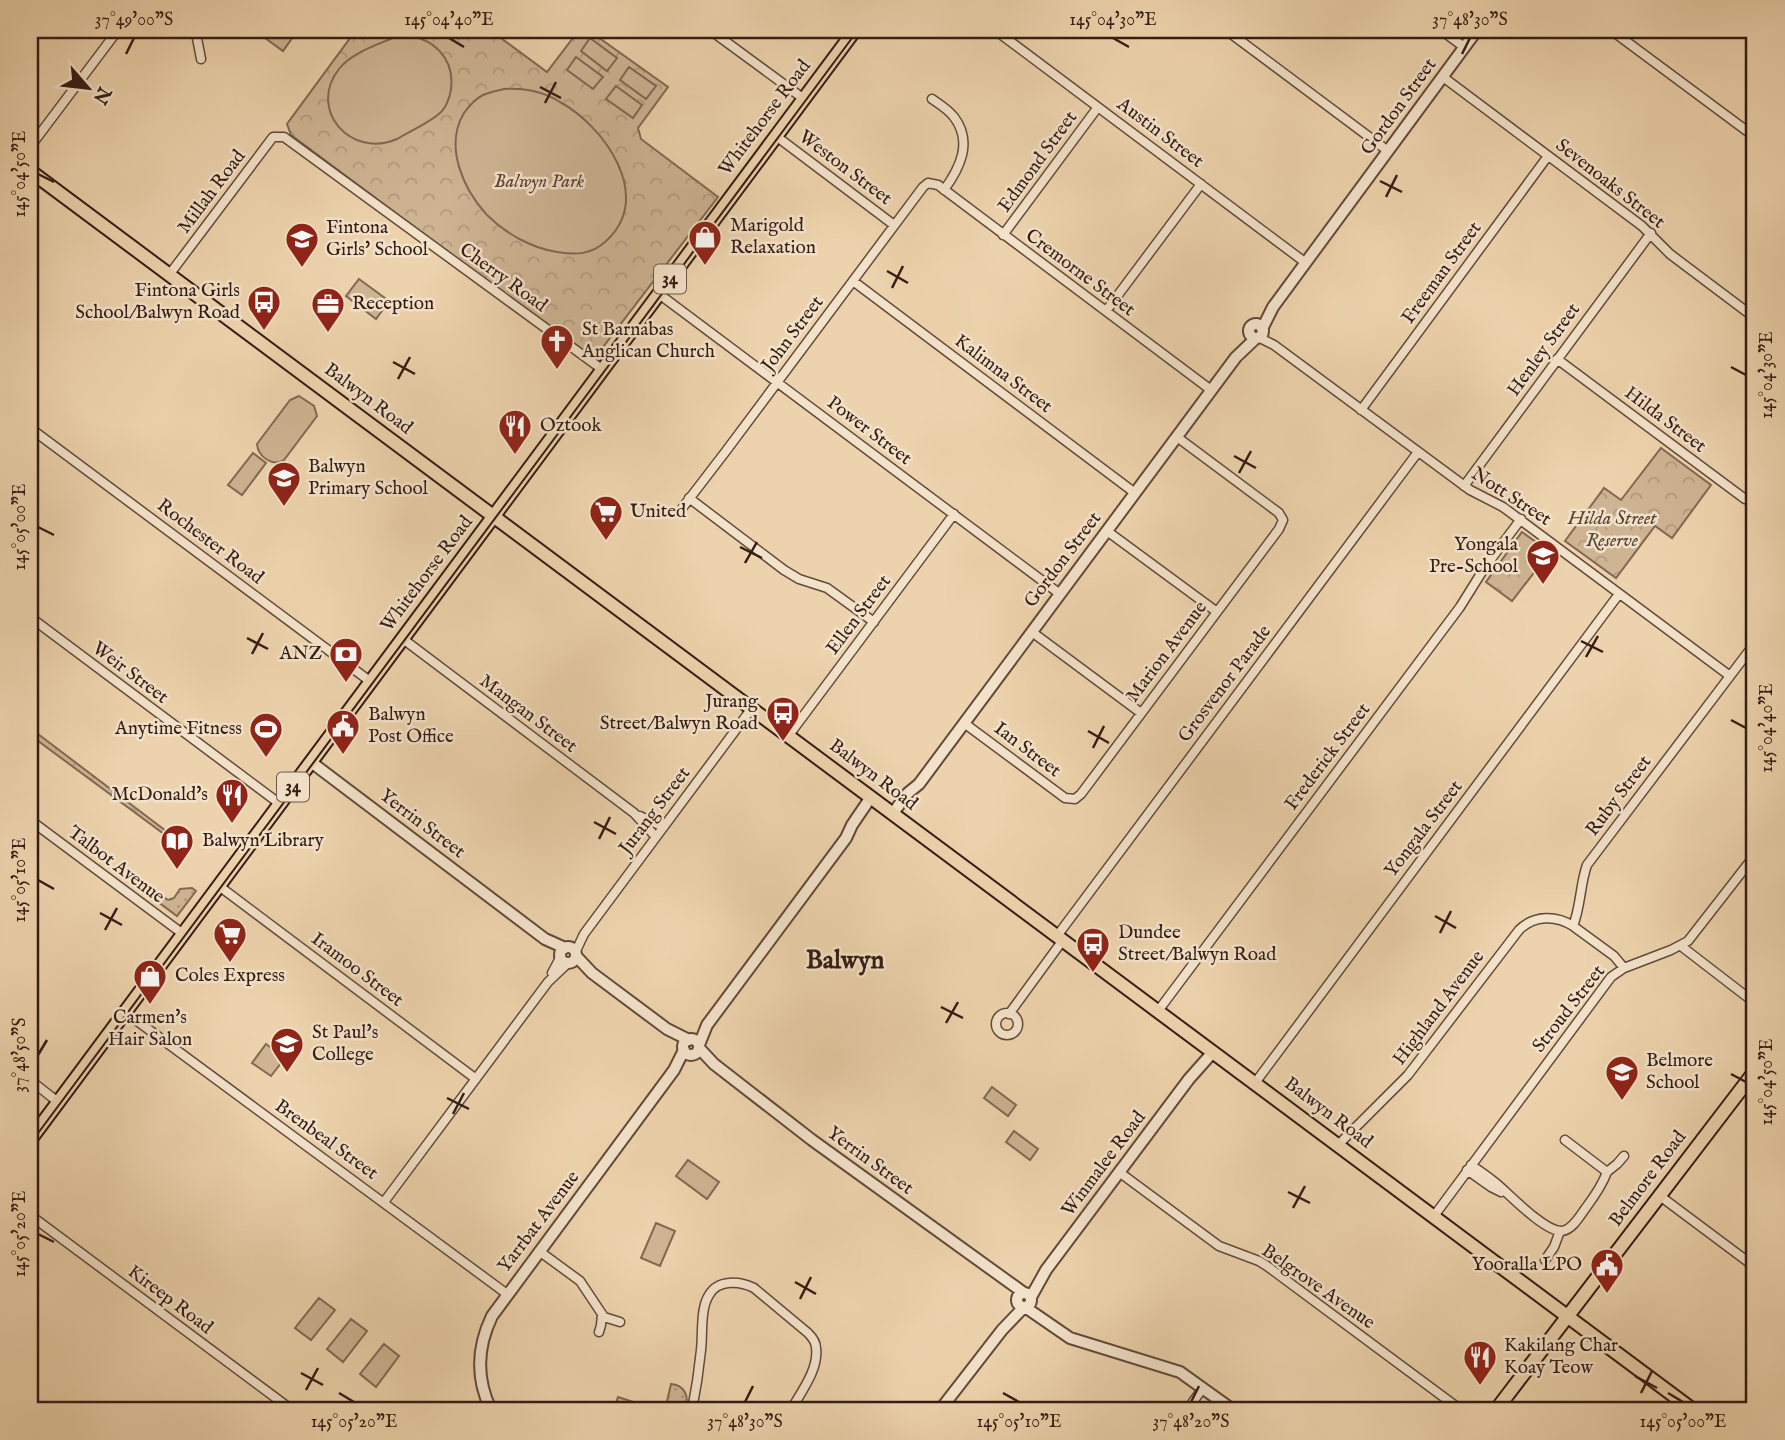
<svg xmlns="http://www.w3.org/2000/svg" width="1785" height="1440" viewBox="0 0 1785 1440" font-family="'IM FELL English',serif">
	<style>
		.park { fill: url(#park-crowns); stroke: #816853; stroke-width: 2 }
		.garden { fill: url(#garden-dots); stroke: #816853; stroke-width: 2 }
		.pitch { fill: #ceb493; stroke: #816853; stroke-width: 2 }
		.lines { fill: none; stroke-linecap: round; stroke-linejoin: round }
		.minor-casing { stroke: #624a3a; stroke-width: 11 }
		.tertiary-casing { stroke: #624a3a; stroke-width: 14 }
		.primary-casing { stroke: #341c13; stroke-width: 16 }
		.minor { stroke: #f3e2ca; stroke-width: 8 }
		.tertiary { stroke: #f3e2ca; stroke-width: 10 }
		.primary { stroke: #edd3ad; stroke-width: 12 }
		.tram { stroke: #341c13; stroke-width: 2 }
		.ticks { fill: none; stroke: #341c13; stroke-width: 2.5 }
		.labels { text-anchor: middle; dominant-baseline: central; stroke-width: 5; stroke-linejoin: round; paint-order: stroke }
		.shield { fill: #f3e2ca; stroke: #6d574a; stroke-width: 2 }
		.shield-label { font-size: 18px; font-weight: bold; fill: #341c13 }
		.street-label { font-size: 19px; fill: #341c13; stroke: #f3e2ca }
		.park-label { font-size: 19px; font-style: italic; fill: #5a4233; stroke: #f3e2ca }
		.poi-label { font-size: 19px; fill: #341c13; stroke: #f3e2ca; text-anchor: start }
		.district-label { font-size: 26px; font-weight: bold; fill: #341c13; stroke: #f3e2ca }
		.neatline { fill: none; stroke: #341c13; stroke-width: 2.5 }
		.ticks-label { font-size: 18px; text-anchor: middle; fill: #341c13 }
	</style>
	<defs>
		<pattern id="park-crowns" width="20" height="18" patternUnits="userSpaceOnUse" patternTransform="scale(1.75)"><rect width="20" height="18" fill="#ceb493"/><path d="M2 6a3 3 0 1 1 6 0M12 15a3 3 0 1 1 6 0" fill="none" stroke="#b29a7e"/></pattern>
		<pattern id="garden-dots" width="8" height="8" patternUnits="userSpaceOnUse" patternTransform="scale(1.75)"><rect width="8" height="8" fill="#ceb493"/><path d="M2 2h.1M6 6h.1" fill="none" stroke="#b29a7e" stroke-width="1.8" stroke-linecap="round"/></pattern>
	</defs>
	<rect width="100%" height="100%" fill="#edd3ad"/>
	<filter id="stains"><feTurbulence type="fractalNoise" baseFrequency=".00286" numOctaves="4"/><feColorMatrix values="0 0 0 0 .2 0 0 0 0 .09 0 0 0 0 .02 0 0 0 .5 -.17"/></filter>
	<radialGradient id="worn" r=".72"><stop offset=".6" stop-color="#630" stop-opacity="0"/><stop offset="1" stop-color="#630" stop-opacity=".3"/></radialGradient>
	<path class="park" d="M356,30h134l57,42 32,-42h9l80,57 -30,41 3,11 77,58 -125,163 -302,-225 -4,-11z
		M1661,448l50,37 -39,53 -17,-12 -39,52 -51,-37 39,-53 17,12z
		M1522,532l28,20 -38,49 -26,-19z
		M30,728l136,103 -2,3 -134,-99z"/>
	<path class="garden" d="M192,888l4,3 -19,25 -19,-14 4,-6 6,4 6,-2 6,-9z
		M671,1384c12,1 19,11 14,23l-5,3h-15z"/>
	<path class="pitch" d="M254,30h35l6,4 -12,17z
		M403,36c29,0 52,22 48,53 -1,8 -5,19 -11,24 -11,10 -30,18 -43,26 -46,20 -90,-29 -58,-70 12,-16 38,-24 56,-32z
		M590,38l27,20 -10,13 -26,-20z
		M576,57l27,20 -10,12 -26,-19z
		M629,67l27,19 -10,13 -26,-19z
		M616,86l26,19 -9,13 -27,-19z
		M504,89c19,-1 40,3 56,13 44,24 95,95 46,139 -15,14 -30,14 -49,11 -26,-4 -52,-19 -70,-37 -24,-26 -43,-69 -23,-102 5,-7 11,-14 19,-18 7,-3 14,-4 21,-6z
		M359,279l30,22 -13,18 -30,-23z
		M299,396l15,10 3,10 -33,44c-11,7 -26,-3 -27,-16l33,-44z
		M253,453l13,10 -24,32 -14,-10z
		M266,1044l19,14 -14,18 -19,-13z
		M992,1087l24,18 -8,11 -24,-18z
		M1014,1131l24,18 -8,11 -24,-18z
		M688,1160l31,22 -12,17 -31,-23z
		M656,1223l19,8 -15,35 -19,-8z
		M319,1298l16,12 -24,30 -16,-12z
		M351,1319l16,12 -24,31 -16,-13z
		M384,1344l15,12 -23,31 -16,-13z
		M618,1397l37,12v1h-41z"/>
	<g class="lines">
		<defs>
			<path id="minor" d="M192,30l4,3 5,26
				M710,30l94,69
				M995,30l311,233
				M1226,30l162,121
				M1441,30l23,17
				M1611,30l144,107
				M1443,77l199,149 28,28 85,64
				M932,99c7,5 16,10 22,18 19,25 6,51 -10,73
				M776,136l118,89
				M30,147l88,-117
				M1003,235l95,-128
				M169,275l104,-138h11l319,233
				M853,281l282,212
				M659,294l401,300
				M1106,311l95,-127
				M1258,337l16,8 196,145 33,17 227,169
				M1557,359l188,140 10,3
				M1361,410l187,-254
				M30,428l341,254
				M1464,486l187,-253
				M689,498l95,72 15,9 28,9 47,34
				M683,507l43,-56 197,-264 5,-4 10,2 273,205
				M1107,531l110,81
				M30,617l250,187
				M1032,632l109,81
				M403,639l231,174 22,24
				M964,723l101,75 10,1 6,-5 198,-265 4,-9 -4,-7 -102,-76
				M789,735l165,-221
				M640,816l23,11
				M30,820l153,114
				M219,886l257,193
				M1057,936l361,-484
				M1681,946l74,57
				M575,953l9,-19 168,-226
				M1624,968l-10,-12 -41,-30c8,-20 7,-42 14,-61l168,-222
				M552,973l8,-15
				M1158,1011l302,-404 25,-40 36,-48
				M125,1012l382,282
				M996 1024a11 11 0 1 1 22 0a11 11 0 1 1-22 0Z
				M1009,1014l54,-74
				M30,1080l28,22
				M1255,1083l364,-489
				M1338,1145l70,-70 111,-145c15,-15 37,-15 54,-4
				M1471,1165c9,6 18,12 26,19 13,11 48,48 65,47 10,-1 18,-15 23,-22 9,-12 17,-23 22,-37l-42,-32
				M1467,1170l24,17 10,5
				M1119,1172l100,74 40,15 8,5 194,144
				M1607,1172l10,-8 7,-8
				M1660,1196l95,71
				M384,1202l164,-220 20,-19
				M30,1215l262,195
				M1434,1216l177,-239 13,-9 47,-18 17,-9 67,-86
				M539,1251l41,30 24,36 16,5
				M1545,1260l9,-13 6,-16
				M599,1332l2,-7 1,-11
				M692,1410c4,-20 7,-40 9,-60 2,-17 -1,-41 8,-55 9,-16 31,-14 45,-7l54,45c4,4 8,9 8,15 3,21 -15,44 -25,62
				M1187,1410l16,-22
				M1669,1410l9,-11"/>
			<path id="tertiary" d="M1249 331a7 7 0 1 1 14 0a7 7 0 1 1-14 0Z
				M1262,329l11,-22 204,-277
				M311,762l234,177 20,9
				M893,813l15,-20 11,-9 317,-427 20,-19
				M560 955a8 8 0 1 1 16 0a8 8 0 1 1-16 0Z
				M576,956l16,17 75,56 22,11
				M683 1047a8 8 0 1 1 16 0a8 8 0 1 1-16 0Z
				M699,1045l8,-20 139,-187 6,-13 19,-28
				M699,1048l15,16 98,76 212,153
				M1017 1300a7 7 0 1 1 14 0a7 7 0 1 1-14 0Z
				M1031,1297l15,-27 143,-191 24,-27
				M1025,1307l45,31 110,34 53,38
				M491,1410c-15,-31 -14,-63 1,-94l182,-246 10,-20
				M940,1410l62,-80 22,-23"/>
			<path id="primary" d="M30,171l1663,1239
				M30,1140l825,-1110
				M1496,1410l259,-339"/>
		</defs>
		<use href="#minor" class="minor-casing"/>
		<use href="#tertiary" class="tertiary-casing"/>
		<use href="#primary" class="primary-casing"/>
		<use href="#minor" class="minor"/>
		<use href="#tertiary" class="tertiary"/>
		<use href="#primary" class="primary"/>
		<path class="tram" d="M30,1144l828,-1114"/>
	</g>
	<path class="ticks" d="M449,38l15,9M1113,38l16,9M126,54l8,-16M1462,54l8,-16M540,87l21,11M545,103l11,-21M38,174l16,8M1380,181l22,11M1386,197l11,-22M887,271l21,12M892,288l11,-22M393,362l22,12M1731,367l15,8M398,379l12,-22M1234,456l22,12M1239,473l12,-22M38,527l16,8M740,547l22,11M745,563l12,-21M247,638l21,11M1581,641l22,11M252,654l11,-21M1586,657l12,-21M1731,720l15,8M1088,731l21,12M1093,748l11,-22M594,822l22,12M599,839l11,-22M38,880l16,9M100,913l22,12M1435,916l21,12M105,930l12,-22M1440,933l11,-22M941,1007l22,11M946,1023l12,-21M38,1055l9,-15M1731,1074l15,8M447,1098l22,11M453,1114l11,-21M1288,1192l22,11M1293,1208l12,-22M38,1234l16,8M795,1282l21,12M800,1299l11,-22M301,1373l22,12M1635,1376l22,12M306,1390l12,-22M339,1393l15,9M1003,1393l16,9M1641,1393l11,-22M1668,1393l15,9M745,1402l8,-16M1191,1402l8,-16"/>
	<defs>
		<symbol id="shop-pin" viewBox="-11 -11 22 30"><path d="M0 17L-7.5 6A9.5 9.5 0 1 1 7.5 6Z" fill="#8f2418" stroke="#f3e2ca"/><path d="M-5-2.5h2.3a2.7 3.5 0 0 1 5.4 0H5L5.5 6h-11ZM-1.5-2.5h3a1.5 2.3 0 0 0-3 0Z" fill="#fff"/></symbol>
		<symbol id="school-pin" viewBox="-11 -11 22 30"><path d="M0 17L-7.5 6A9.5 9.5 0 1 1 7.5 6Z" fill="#8f2418" stroke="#f3e2ca"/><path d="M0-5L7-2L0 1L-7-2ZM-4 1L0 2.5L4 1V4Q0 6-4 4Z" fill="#fff"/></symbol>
		<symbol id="bus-pin" viewBox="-11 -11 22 30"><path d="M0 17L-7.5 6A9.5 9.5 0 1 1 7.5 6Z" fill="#8f2418" stroke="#f3e2ca"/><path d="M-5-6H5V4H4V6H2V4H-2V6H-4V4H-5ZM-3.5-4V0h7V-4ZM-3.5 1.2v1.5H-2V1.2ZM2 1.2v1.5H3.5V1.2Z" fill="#fff"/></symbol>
		<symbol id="office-pin" viewBox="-11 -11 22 30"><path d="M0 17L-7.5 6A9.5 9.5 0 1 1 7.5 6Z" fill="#8f2418" stroke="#f3e2ca"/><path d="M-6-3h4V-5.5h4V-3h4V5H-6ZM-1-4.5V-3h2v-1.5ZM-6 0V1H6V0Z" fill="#fff"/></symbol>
		<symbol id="church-pin" viewBox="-11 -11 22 30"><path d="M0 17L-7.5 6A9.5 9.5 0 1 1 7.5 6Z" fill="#8f2418" stroke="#f3e2ca"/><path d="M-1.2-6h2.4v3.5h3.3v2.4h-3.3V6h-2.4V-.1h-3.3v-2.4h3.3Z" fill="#fff"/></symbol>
		<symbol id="restaurant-pin" viewBox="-11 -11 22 30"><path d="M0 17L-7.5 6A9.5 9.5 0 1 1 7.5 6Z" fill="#8f2418" stroke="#f3e2ca"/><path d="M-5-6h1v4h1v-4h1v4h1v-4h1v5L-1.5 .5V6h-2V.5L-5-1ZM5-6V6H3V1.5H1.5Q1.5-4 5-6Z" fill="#fff"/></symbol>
		<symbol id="supermarket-pin" viewBox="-11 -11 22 30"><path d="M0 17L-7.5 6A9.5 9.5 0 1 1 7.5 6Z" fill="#8f2418" stroke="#f3e2ca"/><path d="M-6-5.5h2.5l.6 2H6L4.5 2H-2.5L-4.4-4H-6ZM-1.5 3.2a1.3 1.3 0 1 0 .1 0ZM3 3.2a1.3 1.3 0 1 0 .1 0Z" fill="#fff"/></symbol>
		<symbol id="bank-pin" viewBox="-11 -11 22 30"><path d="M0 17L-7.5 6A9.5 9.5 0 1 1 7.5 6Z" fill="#8f2418" stroke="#f3e2ca"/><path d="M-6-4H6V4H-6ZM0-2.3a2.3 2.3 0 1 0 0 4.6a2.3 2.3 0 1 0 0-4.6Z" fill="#fff"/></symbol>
		<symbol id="civic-pin" viewBox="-11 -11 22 30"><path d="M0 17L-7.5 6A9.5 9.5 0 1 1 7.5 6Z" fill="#8f2418" stroke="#f3e2ca"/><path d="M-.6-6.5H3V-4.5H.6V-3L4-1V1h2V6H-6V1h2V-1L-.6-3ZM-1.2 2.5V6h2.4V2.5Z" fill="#fff"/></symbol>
		<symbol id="stadium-pin" viewBox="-11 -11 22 30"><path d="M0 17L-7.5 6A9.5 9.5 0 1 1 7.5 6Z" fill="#8f2418" stroke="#f3e2ca"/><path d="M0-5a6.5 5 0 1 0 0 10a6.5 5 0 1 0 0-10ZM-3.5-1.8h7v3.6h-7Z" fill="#fff"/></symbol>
		<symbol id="library-pin" viewBox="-11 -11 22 30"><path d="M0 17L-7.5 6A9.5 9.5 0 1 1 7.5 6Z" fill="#8f2418" stroke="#f3e2ca"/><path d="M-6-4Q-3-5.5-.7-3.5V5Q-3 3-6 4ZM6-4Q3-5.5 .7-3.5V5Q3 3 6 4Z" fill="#fff"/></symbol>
	</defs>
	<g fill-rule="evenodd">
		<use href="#shop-pin" x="686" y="218" width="38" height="52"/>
		<use href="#school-pin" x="283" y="220" width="38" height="52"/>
		<use href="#bus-pin" x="245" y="283" width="38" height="52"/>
		<use href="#office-pin" x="309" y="285" width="38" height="52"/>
		<use href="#church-pin" x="538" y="322" width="38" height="52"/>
		<use href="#restaurant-pin" x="496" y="407" width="38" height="52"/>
		<use href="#school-pin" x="265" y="459" width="38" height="52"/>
		<use href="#supermarket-pin" x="587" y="493" width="38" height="52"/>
		<use href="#school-pin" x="1524" y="537" width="38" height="52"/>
		<use href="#bank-pin" x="327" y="635" width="38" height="52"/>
		<use href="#bus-pin" x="764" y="694" width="38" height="52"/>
		<use href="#civic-pin" x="324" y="707" width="38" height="52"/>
		<use href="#stadium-pin" x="247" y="710" width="38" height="52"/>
		<use href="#restaurant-pin" x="213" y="776" width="38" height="52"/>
		<use href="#library-pin" x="158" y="822" width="38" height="52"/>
		<use href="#supermarket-pin" x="211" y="915" width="38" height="52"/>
		<use href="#bus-pin" x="1074" y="925" width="38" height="52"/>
		<use href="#shop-pin" x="131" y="957" width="38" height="52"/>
		<use href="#school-pin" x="268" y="1025" width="38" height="52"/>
		<use href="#school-pin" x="1603" y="1053" width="38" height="52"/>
		<use href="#civic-pin" x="1588" y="1246" width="38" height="52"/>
		<use href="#restaurant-pin" x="1461" y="1338" width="38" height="52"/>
	</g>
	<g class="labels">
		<g class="shield">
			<rect x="654" y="264.5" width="32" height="29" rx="5"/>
			<rect x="277" y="772.5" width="32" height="29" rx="5"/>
		</g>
		<g class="shield-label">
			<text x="670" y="279">34</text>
			<text x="293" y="787">34</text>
		</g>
		<g class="street-label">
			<text transform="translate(1399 107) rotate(-54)">Gordon Street</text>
			<text transform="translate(765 118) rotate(-53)">Whitehorse Road</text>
			<text transform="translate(1160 133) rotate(37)">Austin Street</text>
			<text transform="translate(1038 162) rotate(-54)">Edmond Street</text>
			<text transform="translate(845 168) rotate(37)">Weston Street</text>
			<text transform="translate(1610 184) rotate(38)">Sevenoaks Street</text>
			<text transform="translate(212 192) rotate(-53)">Millah Road</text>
			<text transform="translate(1080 273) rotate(37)">Cremorne Street</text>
			<text transform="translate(1442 273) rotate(-54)">Freeman Street</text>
			<text transform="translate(503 278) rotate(36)">Cherry Road</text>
			<text transform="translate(793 334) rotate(-53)">John Street</text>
			<text transform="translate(1544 350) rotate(-54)">Henley Street</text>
			<text transform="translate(1003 374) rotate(37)">Kalimna Street</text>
			<text transform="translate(368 399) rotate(37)">Balwyn Road</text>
			<text transform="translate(1665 420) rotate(37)">Hilda Street</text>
			<text transform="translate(869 431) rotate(37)">Power Street</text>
			<text transform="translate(1511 497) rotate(33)">Nott Street</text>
			<text transform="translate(210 542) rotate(37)">Rochester Road</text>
			<text transform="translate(1063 560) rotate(-53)">Gordon Street</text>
			<text transform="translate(427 574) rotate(-53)">Whitehorse Road</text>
			<text transform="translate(859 615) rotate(-53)">Ellen Street</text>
			<text transform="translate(1167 652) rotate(-53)">Marion Avenue</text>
			<text transform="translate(130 673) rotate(37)">Weir Street</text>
			<text transform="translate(1225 684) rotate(-53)">Grosvenor Parade</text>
			<text transform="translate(528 714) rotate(37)">Mangan Street</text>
			<text transform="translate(1027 750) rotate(37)">Ian Street</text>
			<text transform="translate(1328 757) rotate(-53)">Frederick Street</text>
			<text transform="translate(873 775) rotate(37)">Balwyn Road</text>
			<text transform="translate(1619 796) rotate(-53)">Ruby Street</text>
			<text transform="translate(655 811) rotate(-53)">Jurang Street</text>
			<text transform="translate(422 824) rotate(37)">Yerrin Street</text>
			<text transform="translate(1424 829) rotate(-53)">Yongala Street</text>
			<text transform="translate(116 865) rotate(37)">Talbot Avenue</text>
			<text transform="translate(357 970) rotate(37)">Iramoo Street</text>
			<text transform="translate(1439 1008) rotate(-53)">Highland Avenue</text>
			<text transform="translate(1569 1009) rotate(-52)">Stroud Street</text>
			<text transform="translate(1328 1113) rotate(37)">Balwyn Road</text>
			<text transform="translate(326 1140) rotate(36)">Brenbeal Street</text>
			<text transform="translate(870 1161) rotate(36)">Yerrin Street</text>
			<text transform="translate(1104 1164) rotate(-53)">Winmalee Road</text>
			<text transform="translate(1648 1179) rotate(-53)">Belmore Road</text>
			<text transform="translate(539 1222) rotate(-53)">Yarrbat Avenue</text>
			<text transform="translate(1318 1287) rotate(35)">Belgrove Avenue</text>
			<text transform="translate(170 1300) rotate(37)">Kireep Road</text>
		</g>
		<g class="park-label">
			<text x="539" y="182">Balwyn Park</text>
			<text x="1612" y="519">Hilda Street<tspan x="1612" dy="22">Reserve</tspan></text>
		</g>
		<g class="poi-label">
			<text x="730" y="226">Marigold<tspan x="730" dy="22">Relaxation</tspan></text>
			<text x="326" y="228">Fintona<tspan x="326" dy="22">Girls' School</tspan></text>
			<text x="240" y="291" text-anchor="end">Fintona Girls<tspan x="240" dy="22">School/Balwyn Road</tspan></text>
			<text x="352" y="304">Reception</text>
			<text x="582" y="330">St Barnabas<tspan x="582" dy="22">Anglican Church</tspan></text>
			<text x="540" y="426">Oztook</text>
			<text x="308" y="467">Balwyn<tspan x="308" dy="22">Primary School</tspan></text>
			<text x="630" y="512">United</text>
			<text x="1518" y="545" text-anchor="end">Yongala<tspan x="1518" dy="22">Pre-School</tspan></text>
			<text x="322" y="654" text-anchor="end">ANZ</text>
			<text x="758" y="702" text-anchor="end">Jurang<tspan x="758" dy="22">Street/Balwyn Road</tspan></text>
			<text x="368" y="715">Balwyn<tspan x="368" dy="22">Post Office</tspan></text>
			<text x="242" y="729" text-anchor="end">Anytime Fitness</text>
			<text x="208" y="795" text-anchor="end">McDonald's</text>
			<text x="202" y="841">Balwyn Library</text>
			<text x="1118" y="933">Dundee<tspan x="1118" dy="22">Street/Balwyn Road</tspan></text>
			<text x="230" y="976" text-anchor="middle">Coles Express</text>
			<text x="150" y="1018" text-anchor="middle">Carmen's<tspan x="150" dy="22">Hair Salon</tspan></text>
			<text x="312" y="1033">St Paul's<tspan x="312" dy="22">College</tspan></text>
			<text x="1646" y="1061">Belmore<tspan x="1646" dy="22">School</tspan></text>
			<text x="1582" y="1265" text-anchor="end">Yooralla LPO</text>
			<text x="1504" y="1346">Kakilang Char<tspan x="1504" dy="22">Koay Teow</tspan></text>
		</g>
		<g class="district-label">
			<text x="845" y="960">Balwyn</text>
		</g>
	</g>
	<rect width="1785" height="1440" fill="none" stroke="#edd3ad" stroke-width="77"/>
	<g transform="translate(88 88) rotate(118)" stroke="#f3e2ca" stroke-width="5" paint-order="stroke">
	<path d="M0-5L12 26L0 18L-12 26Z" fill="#341c13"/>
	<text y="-10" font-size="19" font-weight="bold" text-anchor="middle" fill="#341c13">N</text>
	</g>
	<rect x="38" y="38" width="1708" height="1364" class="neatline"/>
	<g class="ticks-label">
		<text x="134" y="25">37°49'00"S</text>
		<text x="449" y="25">145°04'40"E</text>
		<text x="1113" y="25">145°04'30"E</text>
		<text x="1470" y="25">37°48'30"S</text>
		<text transform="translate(19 174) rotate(-90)" y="6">145°04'50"E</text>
		<text transform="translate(1766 375) rotate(-90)" y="6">145°04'30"E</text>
		<text transform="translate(19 527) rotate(-90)" y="6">145°05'00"E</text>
		<text transform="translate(1766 728) rotate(-90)" y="6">145°04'40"E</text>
		<text transform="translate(19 880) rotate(-90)" y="6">145°05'10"E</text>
		<text transform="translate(19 1055) rotate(-90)" y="6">37°48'50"S</text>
		<text transform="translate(1766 1082) rotate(-90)" y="6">145°04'50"E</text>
		<text transform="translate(19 1234) rotate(-90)" y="6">145°05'20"E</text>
		<text x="354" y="1427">145°05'20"E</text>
		<text x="745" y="1427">37°48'30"S</text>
		<text x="1019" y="1427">145°05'10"E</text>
		<text x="1191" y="1427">37°48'20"S</text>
		<text x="1683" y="1427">145°05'00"E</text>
	</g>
	<rect width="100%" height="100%" filter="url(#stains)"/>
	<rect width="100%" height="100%" fill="url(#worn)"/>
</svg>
